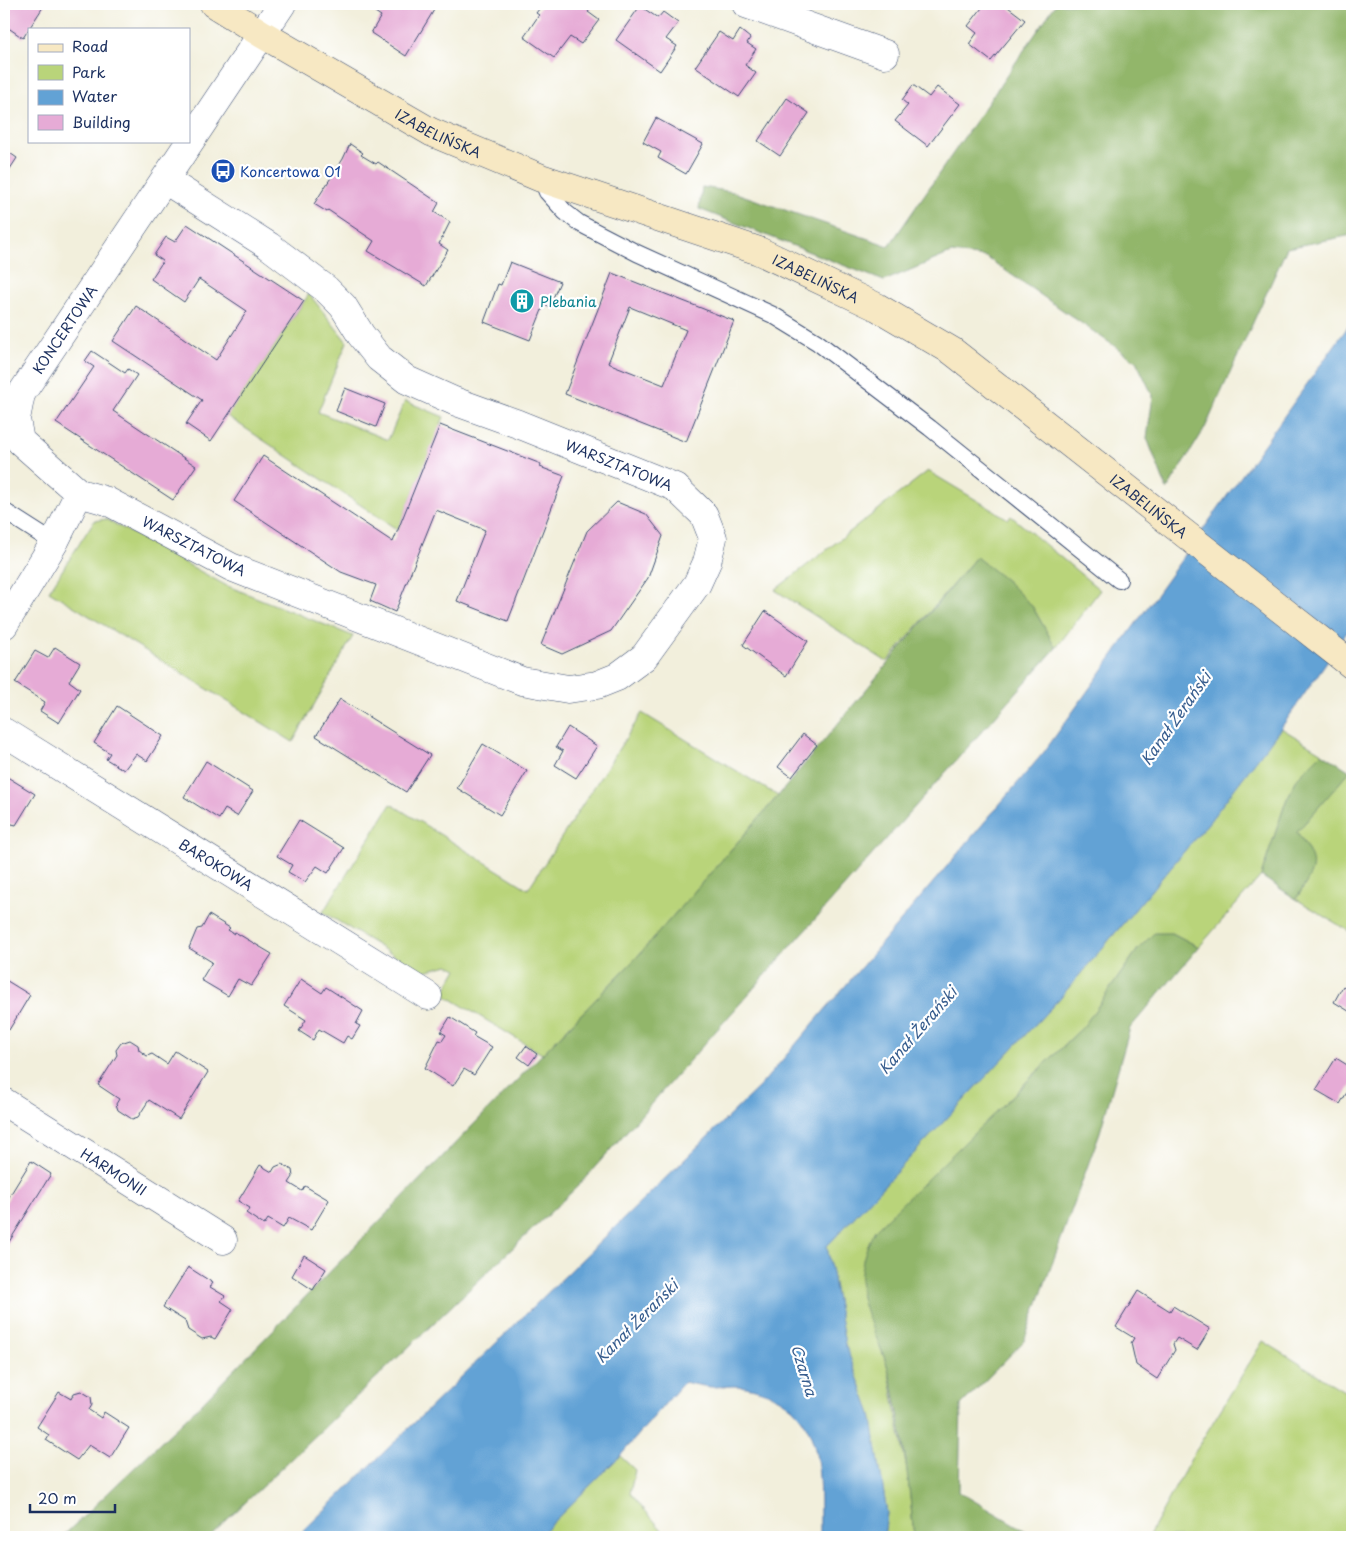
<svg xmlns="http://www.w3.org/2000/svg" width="1356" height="1541" viewBox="0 0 1356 1541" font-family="'Playpen Sans',sans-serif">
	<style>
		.green { fill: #b9d47a; stroke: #6a826c }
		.forest { fill: #92b66a; stroke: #567264 }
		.water { fill: #62a2d5; stroke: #3e689a }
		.building { fill: #e6abd6; fill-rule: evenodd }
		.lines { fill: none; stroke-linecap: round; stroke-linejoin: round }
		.lane-casing { stroke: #3b4c71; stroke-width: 18 }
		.street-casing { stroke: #3b4c71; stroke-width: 29 }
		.secondary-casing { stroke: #3b4c71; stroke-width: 29 }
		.lane { stroke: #fff; stroke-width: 16 }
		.street { stroke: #fff; stroke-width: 28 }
		.secondary { stroke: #f7e8c3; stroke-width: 28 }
		.labels { text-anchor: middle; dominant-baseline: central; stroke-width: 4.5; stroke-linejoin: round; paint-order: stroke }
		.street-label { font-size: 14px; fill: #1b2f5e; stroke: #fff }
		.transit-label { font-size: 14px; fill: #164399; stroke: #fff; text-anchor: start }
		.culture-label { font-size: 14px; fill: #0d838f; stroke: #fff; text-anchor: start }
		.water-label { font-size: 15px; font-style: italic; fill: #375d8e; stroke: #fff }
	</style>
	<rect width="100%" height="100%" fill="#fff"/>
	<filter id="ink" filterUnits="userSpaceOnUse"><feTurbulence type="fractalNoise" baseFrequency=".02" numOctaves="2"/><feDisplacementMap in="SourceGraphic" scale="10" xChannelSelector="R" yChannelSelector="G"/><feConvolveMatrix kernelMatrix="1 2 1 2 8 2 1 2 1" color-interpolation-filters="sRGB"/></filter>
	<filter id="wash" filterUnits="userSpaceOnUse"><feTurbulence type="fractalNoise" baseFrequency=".0096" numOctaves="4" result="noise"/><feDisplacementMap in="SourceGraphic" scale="20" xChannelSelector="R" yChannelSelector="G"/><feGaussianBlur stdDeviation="1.12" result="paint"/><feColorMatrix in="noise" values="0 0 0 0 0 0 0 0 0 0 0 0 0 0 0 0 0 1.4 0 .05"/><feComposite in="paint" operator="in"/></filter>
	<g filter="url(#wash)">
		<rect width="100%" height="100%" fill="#f2efdc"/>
		<path class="green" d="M309,294l38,48 -29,70 70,28 17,-39 39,16 -46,113 -171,-114z
			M928,471l80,48 3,-3 89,74 -44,58 -24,-42 -56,-49 -89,105 -112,-72z
			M106,519l119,66 128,51 -60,106 -244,-151 45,-70z
			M642,713l136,83 -141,161 -95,97 -99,-60 14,-25 -9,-4 -27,7 -98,-60 68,-108 137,85z
			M1281,728l41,25 -24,24 -12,24 -25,75 -62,71 -27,-14 -34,16 -54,77 -71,69 -152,198 27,75 20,108 6,61h-30l3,-24 -16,-99 -26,-70 -18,-98 233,-248 149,-176z
			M1352,768v165l-56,-34c20,-30 21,-37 1,-67z
			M1263,1341l89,55v141h-204l49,-89z
			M620,1456l15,14 -5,23 38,44h-130z"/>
		<path class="forest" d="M1056,4h296v231l-65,13 -82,180 -38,62 -20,-52 6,-42 -17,-35 -150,-104 -35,-4 -67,28 -185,-72 3,-22 31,5 156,54z
			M976,557l31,24 25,25 24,42 -477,537 -370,352h-147l139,-133 436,-447 141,-161z
			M1322,753l28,18 -53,61c21,33 21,33 -1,67l-35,-23 25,-75 12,-24z
			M1154,933h18l27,14 -69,81 -30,104 -76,209 -63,64 -2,87 77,45h-122c-5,-55 -12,-116 -26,-169 -7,-23 -24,-54 -27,-76 -2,-23 3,-42 14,-62l209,-204 54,-77z"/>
		<path class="water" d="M1352,321v304l-71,103 -72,94 -149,176 -233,248 18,98 26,70 16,99 -3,24h-64c-1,-66 8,-134 -74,-150 -12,-2 -24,0 -35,0 -9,-1 -18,-3 -27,-5l-64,74 -82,81h-241l464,-452 283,-333z"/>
		<g id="blocks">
			<path class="building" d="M4,4h41l-22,34 -19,-13z
				M380,4l23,2 1,-2h20l10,6 -28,46 -35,-23 10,-17 -6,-4z
				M543,4h51l-6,8 11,8 -18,24 -11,-7 -16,21 -30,-21 15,-22 -3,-2z
				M985,4h19l21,16 -34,41 -22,-17 8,-11 -9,-7z
				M640,6l18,12 5,-6 15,11 -12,16 11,7 -17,25 -44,-31z
				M740,30l10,8 -3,5 9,6 -11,16 11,8 -17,24 -44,-30 24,-35 14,9z
				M913,85l16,12 8,-10 23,17 -32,42 -33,-25 13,-16 -6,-5z
				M787,98l22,15 -29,43 -22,-15z
				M656,118l47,26 -17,30 -28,-16 3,-6 -18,-10z
				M350,144l13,9 -2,2 15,9 2,-2 61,41 -5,9 16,10 -11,22 9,6 -22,36 -58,-35 6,-10 -46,-31 -1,2 -13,-8 29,-45z
				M4,149l13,9 -13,20z
				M187,224l117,77 -93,140 -25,-17 16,-24 -89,-59 23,-35 80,54 31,-49 -48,-32 -15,23 -33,-23 12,-18 -9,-6 12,-18 9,5z
				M510,262l50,20 -11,25 -5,-2 -14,35 -46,-18 14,-38 3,1z
				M612,273l122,48 -48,121 -121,-48zM630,307l56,23 -22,55 -56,-22z
				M92,351l33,22 3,-4 9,6 -24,36 83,55 -23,34 -117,-77 38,-56 -9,-6z
				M345,388l40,16 -9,23 -40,-16z
				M440,425l101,39 -1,3 24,9 -56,145 -51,-20 28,-71 -49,-20 -41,102 -25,-11 6,-16 -35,-13 -107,-71 29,-45 130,86z
				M617,502l29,12 17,22 -15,42 -37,53 -49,23 -21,-9 46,-114z
				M765,611l43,30 -22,35 -43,-31z
				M55,647l25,16 -11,18 11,8 -21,34 -19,-12 5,-9 -30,-19 20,-32 13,7z
				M340,699l90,56 -24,37 -90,-56z
				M117,706l46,30 -16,25 -11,-7 -12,16 -18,-11 4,-6 -16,-10z
				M568,727l29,19 -21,32 -21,-13 8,-14 -7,-4z
				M803,734l14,11 -25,32 -14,-10z
				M483,744l44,27 -27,44 -43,-27z
				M206,761l47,30 -16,25 -12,-7 -6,10 -35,-22z
				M4,775l31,19 -19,31 -12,-3z
				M299,820l45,28 -16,25 -11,-7 -12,16 -17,-10 4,-7 -15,-9z
				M209,915l21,13 -2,2 6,4 1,-2 37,22 -21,32 -13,-7 -10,17 -27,-16 11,-18 -23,-14 8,-19 5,-1z
				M4,979l26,16 -21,35 -5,-3z
				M301,979l21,14 4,-6 37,24 -7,13 4,2 -8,13 -5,-3 -4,7 -24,-14 -6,11 -14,-9 7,-11 -22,-14z
				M1343,986l9,6v21l-18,-11z
				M450,1017l25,16 -2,3 19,11 -18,28 -10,-6 -11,17 -28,-18 14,-28 3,1 4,-6 -5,-3z
				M130,1040l8,5 1,5 8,6 5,-2 15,10 8,-13 33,21 -29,47 -30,-19 -11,17 -6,2 -14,-9 -2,-6 3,-5 -21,-14 19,-30 -1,-5 5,-7z
				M526,1046l11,8 -8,11 -11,-8z
				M1336,1058l16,10v16l-12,20 -24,-14z
				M31,1161l20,13 -47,76v-45z
				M282,1164l10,6 1,7 -4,6 13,8 3,-5 24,14 -18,30 -22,-12 -6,10 -15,-9 -4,6 -18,-12 4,-5 -12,-7 22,-36 12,7 3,-5z
				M304,1255l22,14 -13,21 -21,-14z
				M188,1267l25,16 -3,4 15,9 -4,5 12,8 -18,30 -4,-2 -9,2 -14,-9 -3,-9 -22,-14z
				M1138,1291l32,20 3,-5 37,23 -13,21 -20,-12 -4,6 2,6 -18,29 -21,-14 -5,-22 3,-5 -18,-11z
				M81,1391l10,6 1,8 -3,5 12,8 3,-6 25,16 -19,30 -21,-13 -12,15 -31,-20 3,-5 -12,-8 22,-35 12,7 3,-6z
				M4,1406l5,3 -5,8z"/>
		</g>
	</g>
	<g filter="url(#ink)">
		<use href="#blocks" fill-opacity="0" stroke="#3b4c71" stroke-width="1"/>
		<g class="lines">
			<defs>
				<path id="lane" d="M541,178l6,14 18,20 14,11 58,30 136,62 44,27 113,86 189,152
					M4,511l50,32"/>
				<g id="street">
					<path d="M746,4l139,50"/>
					<path id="s1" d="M165,180l104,66 57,43 17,17 18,29 18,23 28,22 47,21 64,23 157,63 29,28 9,23 -6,24 -10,22 -53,73 -27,20 -20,8 -29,4 -46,-8 -291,-114 -124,-66 -28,-8 -59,-52 -4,-22 5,-25 261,-390"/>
					<path d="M4,625l50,-82 25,-50"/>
					<path id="s2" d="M4,732l424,264"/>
					<path id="s3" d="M4,1102l219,138"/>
				</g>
				<g id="secondary">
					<path id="s4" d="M214,4l48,30 169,98 110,46 218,73 118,56 75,44 400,314"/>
				</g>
			</defs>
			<use href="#lane" class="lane-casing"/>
			<use href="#street" class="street-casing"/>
			<use href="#secondary" class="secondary-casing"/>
			<use href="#lane" class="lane"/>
			<use href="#street" class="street"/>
			<use href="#secondary" class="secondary"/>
		</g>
	</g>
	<defs>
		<symbol id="bus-disc" viewBox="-11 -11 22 22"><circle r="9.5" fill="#1a4fb4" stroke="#fff"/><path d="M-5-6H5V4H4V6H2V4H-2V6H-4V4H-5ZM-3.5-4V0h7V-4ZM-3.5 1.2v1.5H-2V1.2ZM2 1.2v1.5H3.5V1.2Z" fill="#fff"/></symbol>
		<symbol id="building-disc" viewBox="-11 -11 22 22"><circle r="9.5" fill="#0f9aa8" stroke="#fff"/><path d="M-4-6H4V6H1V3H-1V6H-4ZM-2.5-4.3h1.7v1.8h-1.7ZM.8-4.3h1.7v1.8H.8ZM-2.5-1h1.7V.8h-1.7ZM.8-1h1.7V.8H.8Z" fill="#fff"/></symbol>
	</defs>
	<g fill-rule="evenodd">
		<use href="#bus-disc" x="209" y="157" width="28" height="28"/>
		<use href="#building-disc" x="508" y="287" width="28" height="28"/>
	</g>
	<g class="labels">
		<g class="street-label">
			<text stroke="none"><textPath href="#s4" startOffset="259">IZABELIŃSKA</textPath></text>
			<text stroke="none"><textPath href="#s4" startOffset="664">IZABELIŃSKA</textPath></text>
			<text stroke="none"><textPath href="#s1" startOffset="1628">KONCERTOWA</textPath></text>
			<text stroke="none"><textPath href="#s1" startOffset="546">WARSZTATOWA</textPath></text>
			<text stroke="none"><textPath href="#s4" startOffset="1069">IZABELIŃSKA</textPath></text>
			<text transform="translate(194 546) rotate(27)">WARSZTATOWA</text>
			<text stroke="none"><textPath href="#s2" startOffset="250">BAROKOWA</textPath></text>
			<text stroke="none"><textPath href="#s3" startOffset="130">HARMONII</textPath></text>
		</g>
		<g class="transit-label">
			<text x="240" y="171">Koncertowa 01</text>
		</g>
		<g class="culture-label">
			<text x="540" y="301">Plebania</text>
		</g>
		<g class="water-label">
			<text transform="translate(1175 718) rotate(-55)">Kanał Żerański</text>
			<text transform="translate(917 1030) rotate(-49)">Kanał Żerański</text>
			<text transform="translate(636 1321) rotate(-45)">Kanał Żerański</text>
			<text transform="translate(805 1370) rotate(73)">Czarna</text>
		</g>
	</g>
	<rect width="1356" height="1541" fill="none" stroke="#fff" stroke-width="20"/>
	<rect x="28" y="28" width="162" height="115" fill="#ffffff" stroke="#a4acbf"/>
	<rect x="38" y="44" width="25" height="8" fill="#f7e8c3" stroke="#a4acbf"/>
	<text x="72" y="52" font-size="15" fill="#1b2f5e">Road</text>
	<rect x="38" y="65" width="25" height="15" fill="#b9d47a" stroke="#a4acbf"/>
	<text x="72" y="78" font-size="15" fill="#1b2f5e">Park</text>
	<rect x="38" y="90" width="25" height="15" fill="#62a2d5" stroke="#a4acbf"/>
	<text x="72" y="102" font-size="15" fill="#1b2f5e">Water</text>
	<rect x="38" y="115" width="25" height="15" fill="#e6abd6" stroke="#a4acbf"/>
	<text x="72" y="128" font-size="15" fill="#1b2f5e">Building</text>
	<path d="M30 1504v8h85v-8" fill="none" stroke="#1b2f5e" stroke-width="2.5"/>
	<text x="38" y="1504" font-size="15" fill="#1b2f5e" stroke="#ffffff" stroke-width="4" paint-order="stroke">20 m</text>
</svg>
